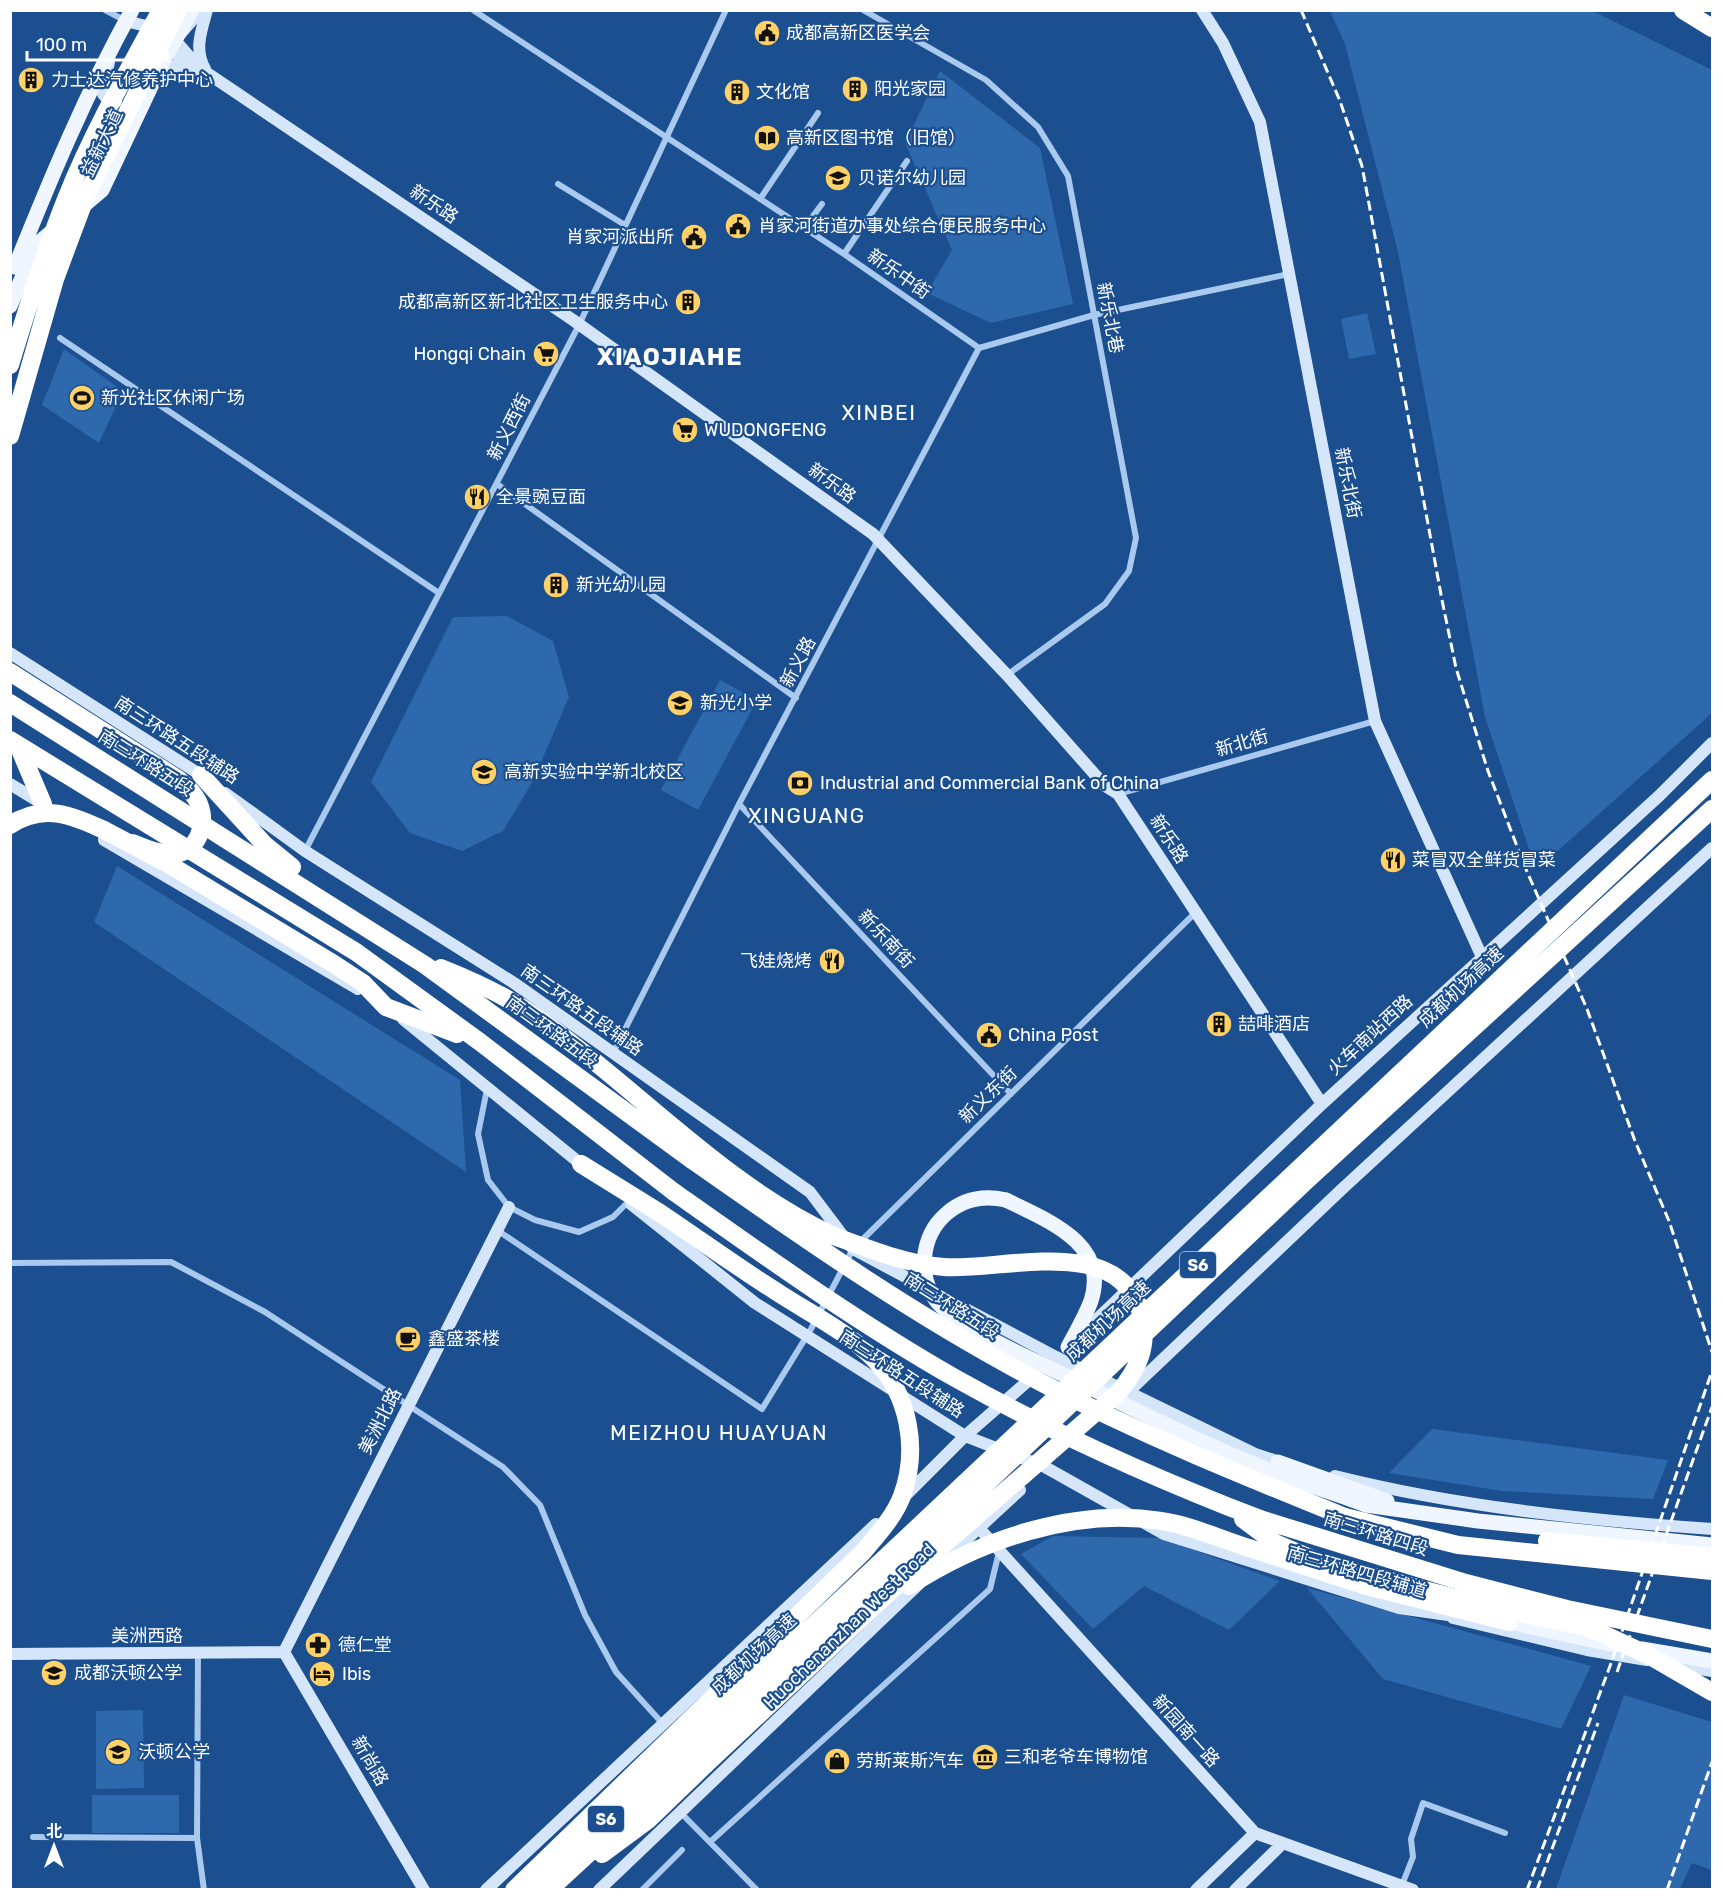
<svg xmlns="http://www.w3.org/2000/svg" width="1723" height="1900" viewBox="0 0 1723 1900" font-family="Rubik,'Noto Sans SC',sans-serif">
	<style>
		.green { fill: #2e69ad }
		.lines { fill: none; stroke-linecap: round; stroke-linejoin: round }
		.street { stroke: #a9c9ee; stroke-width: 6 }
		.secondary { stroke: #d6e6fa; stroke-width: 12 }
		.primary { stroke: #f0f6ff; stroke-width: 15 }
		.highway { stroke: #fff; stroke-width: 18 }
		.rail { stroke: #fff; stroke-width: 3; stroke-dasharray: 10 4.5; stroke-linecap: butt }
		.primary-bridge { stroke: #f0f6ff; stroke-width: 15 }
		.highway-bridge { stroke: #fff; stroke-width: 18 }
		.labels { text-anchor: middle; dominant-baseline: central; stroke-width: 4.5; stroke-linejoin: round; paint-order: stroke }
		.shield { fill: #1b4f8f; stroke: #bbcadd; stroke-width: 1.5 }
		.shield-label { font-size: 16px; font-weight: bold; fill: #fff }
		.poi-label { font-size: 18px; fill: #fff; stroke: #1b4f8f; text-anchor: start }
		.street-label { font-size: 18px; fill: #fff; stroke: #1b4f8f }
		.quarter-label { font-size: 21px; letter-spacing: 1.5px; fill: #fff; stroke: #1b4f8f }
		.district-label { font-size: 24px; font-weight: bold; letter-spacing: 1.5px; fill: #fff; stroke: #1b4f8f }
	</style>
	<rect width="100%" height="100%" fill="#1b4f8f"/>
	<path class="green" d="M1330,11h263l119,59v643l-170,152 -12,-13 -45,-135 -87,-465 -53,-208z
		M940,71l100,77 33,156 -82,19 -64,-30 25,-43 -47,-107z
		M1367,313l9,41 -27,5 -8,-40z
		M64,349l59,42 -24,52 -57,-38z
		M507,616l46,25 16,56 -36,84 -30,50 -41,20 -52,-18 -39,-51 82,-165z
		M720,680l37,20 -59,110 -37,-20z
		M117,866l343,214 6,92 -372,-250z
		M1432,1429l236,31 -15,39 -151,-8 -113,-18z
		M1053,1536l107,2 120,43 -51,49 -85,-44 -51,43 -72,-75z
		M1307,1588l284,78 -30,63 -178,-50z
		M1624,1695l88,27v148l-20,-7 -12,26h-124z
		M143,1710l1,78 -48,1v-78z
		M92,1795h87v38h-87z"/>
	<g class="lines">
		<path class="street" d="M105,10l21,11
			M473,10l371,244 135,94
			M863,10l123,70 52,47 30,49 68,362 -7,33 -24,33 -98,71
			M558,184l67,41
			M760,199l58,-86
			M804,228l18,-24
			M844,254l63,-93
			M60,338l379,255
			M979,348l115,-33 195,-41
			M497,484l299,214
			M1118,794l257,-73
			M739,804l272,290
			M305,851l274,-526 147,-315
			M613,1053l126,-249 240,-456
			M487,1089l-9,45 10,46 21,27 26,13 44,12 34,-15 15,-15
			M497,1230l265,179 49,-80 42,-80
			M860,1242l336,-330
			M10,1263l161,-1 94,50 238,155 37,38 45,110 31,57 47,52
			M198,1653l-1,185 7,52
			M681,1813l76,77
			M33,1837l164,1
			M710,1842l280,-253 9,-37
			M1402,1885l11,-28 -2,-18 12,-36 82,30
			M642,1890l40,-40"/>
		<path class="secondary" d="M1202,10l21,33 37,79 115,599 107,236
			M126,21l20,5 11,-7
			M167,42l2,8 38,23 366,247 300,214 134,141 98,111 13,8 204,310
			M192,60l-17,-20 26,-30
			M109,62l-6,32 6,7 7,1
			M205,69c-11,-20 -4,-37 2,-59
			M156,81l16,-15 24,4
			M10,653l197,126
			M10,784l33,20
			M225,793l80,58 209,132 296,209 43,57 203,108 199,97 31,10
			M104,840l254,149
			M403,1019l184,150
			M631,1204l124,99 210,133 80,31 119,67 235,74 63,9
			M1074,1341l248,-237 337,-308 53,-53
			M1124,1396l217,-206 371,-342
			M1335,1476c123,31 251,44 377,53
			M904,1497l61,-61 71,-62
			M978,1527l277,306 158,57
			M942,1562l78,-72
			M1453,1618l134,32 60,10
			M284,1652l225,-445
			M284,1652l140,238
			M10,1654l274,-2
			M1670,1664l42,7
			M486,1890l390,-366
			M599,1890l320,-306
			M1196,1890l59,-57
			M1235,1890l47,-46"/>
		<path class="primary" d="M82,207l20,-17 61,-129 29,-51
			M15,267c35,-87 71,-174 117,-257
			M10,306l26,-61 20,-17
			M1006,1200c40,20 104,43 85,101 -6,16 -15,31 -23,46
			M1278,1462l109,39
			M1366,1505l112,16 234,24
			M1509,1622l106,23
			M1642,1649l70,12"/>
		<path class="highway" d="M1683,10l29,18
			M10,703l415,262 267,195
			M10,740l346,212 124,90 194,150
			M18,745l25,59
			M201,775l64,70 27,22
			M104,830l66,35 164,99 29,19 23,24 71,27
			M441,968c33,13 67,29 97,50 100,71 184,166 296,218
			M581,1164l79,49
			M1345,1517l113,28 254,26
			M1243,1519l32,24
			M1260,1519l206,64 101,26 145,30
			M1547,1541l165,16
			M1249,1548l114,37 146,37
			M602,1854l46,-34 57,-55
			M529,1890l154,-142
			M549,1890l144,-133"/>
		<path class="rail" d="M1301,10l39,91 22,65 80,434 14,68 32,103 37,96 62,142 48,132 34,80 43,131
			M1617,1672l95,-265
			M1527,1890l83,-224 102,-295
			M1537,1890l61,-167
			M1667,1890l45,-128"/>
		<path class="primary-bridge" d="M1006,1200c-22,-5 -43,-1 -60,14 -25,22 -30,64 -7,90 22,24 92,55 123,70 62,30 125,63 189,89 38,16 77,28 115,42"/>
		<path class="highway-bridge" d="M10,365c17,-56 34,-111 56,-166 26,-65 61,-127 95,-189
			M10,436l45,-157 31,-83 92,-186
			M10,672l168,107c8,7 17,15 21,25 9,21 -2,49 -26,50 -15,0 -28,-6 -41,-11
			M10,825c33,-22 62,-10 94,5
			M692,1160c114,80 230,161 354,225 97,50 198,91 299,132
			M674,1192c92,65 183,130 281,186 98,55 201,101 305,141
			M1275,1543l47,20 152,40 116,25 60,28 62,36
			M909,1586c71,-46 166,-79 252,-65 29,4 59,18 88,27
			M683,1748l1029,-968
			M693,1757l294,-274 319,-302 406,-372
			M705,1765l190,-178 224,-195c19,-23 29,-45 23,-75 -20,-85 -138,-46 -198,-50 -38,-3 -75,-18 -110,-31
			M514,1890l349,-338c15,-18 31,-35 39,-56 17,-47 7,-101 -27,-136 -27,-28 -66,-47 -98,-68 -40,-25 -78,-53 -117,-79"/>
	</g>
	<defs>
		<symbol id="civic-disc" viewBox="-11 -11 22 22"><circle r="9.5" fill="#ffd166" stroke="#1b4f8f"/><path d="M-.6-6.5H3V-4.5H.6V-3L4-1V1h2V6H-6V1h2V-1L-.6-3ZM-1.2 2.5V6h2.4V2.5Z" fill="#111"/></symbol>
		<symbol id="building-disc" viewBox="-11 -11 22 22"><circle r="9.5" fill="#ffd166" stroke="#1b4f8f"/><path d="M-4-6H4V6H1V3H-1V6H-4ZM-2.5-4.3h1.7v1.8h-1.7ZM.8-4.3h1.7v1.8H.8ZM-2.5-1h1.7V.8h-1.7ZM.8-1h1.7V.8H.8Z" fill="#111"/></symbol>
		<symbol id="library-disc" viewBox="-11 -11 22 22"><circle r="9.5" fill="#ffd166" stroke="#1b4f8f"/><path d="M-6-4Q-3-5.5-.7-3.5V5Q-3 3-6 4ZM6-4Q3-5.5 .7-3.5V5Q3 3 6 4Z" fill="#111"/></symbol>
		<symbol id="school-disc" viewBox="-11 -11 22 22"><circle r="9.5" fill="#ffd166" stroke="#1b4f8f"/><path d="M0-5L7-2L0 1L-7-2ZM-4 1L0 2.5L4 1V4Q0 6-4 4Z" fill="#111"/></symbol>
		<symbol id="supermarket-disc" viewBox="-11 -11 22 22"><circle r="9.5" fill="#ffd166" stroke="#1b4f8f"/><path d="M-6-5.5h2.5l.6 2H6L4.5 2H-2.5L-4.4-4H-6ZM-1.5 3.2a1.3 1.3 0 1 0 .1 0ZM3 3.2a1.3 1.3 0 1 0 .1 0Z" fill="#111"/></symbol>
		<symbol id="stadium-disc" viewBox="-11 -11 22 22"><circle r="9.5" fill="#ffd166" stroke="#1b4f8f"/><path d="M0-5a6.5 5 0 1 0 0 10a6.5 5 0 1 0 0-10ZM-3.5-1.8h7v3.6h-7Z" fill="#111"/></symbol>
		<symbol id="restaurant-disc" viewBox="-11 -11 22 22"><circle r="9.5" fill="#ffd166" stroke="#1b4f8f"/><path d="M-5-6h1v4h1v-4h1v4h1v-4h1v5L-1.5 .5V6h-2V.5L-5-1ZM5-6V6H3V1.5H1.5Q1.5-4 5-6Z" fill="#111"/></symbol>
		<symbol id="bank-disc" viewBox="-11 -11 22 22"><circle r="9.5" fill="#ffd166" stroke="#1b4f8f"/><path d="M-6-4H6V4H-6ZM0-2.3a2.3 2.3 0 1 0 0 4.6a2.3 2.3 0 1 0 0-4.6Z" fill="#111"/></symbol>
		<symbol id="cafe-disc" viewBox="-11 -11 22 22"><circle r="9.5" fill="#ffd166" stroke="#1b4f8f"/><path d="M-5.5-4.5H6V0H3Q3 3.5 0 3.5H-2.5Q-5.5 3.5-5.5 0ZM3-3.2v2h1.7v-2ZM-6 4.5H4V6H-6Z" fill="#111"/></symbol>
		<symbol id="pharmacy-disc" viewBox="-11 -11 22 22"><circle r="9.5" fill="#ffd166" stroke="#1b4f8f"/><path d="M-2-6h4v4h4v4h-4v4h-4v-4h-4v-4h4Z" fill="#111"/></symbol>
		<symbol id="hotel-disc" viewBox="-11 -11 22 22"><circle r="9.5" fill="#ffd166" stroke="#1b4f8f"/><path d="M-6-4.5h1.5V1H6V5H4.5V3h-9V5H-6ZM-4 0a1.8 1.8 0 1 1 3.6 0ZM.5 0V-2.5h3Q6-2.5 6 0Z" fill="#111"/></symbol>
		<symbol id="museum-disc" viewBox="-11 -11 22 22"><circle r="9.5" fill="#ffd166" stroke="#1b4f8f"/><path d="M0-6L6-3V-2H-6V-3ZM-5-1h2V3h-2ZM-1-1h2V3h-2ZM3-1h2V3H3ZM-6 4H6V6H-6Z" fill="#111"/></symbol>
		<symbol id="shop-disc" viewBox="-11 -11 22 22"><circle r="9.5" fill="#ffd166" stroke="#1b4f8f"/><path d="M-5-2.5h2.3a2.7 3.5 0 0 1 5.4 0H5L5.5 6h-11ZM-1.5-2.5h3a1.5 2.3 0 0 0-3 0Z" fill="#111"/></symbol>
	</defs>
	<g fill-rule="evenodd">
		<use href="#civic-disc" x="752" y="18" width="30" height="30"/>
		<use href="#building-disc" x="16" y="65" width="30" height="30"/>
		<use href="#building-disc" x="840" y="74" width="30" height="30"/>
		<use href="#building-disc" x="722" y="77" width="30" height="30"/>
		<use href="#library-disc" x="752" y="123" width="30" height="30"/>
		<use href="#school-disc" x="823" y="163" width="30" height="30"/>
		<use href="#civic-disc" x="723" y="211" width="30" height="30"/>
		<use href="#civic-disc" x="679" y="222" width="30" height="30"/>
		<use href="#building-disc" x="673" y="287" width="30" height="30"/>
		<use href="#supermarket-disc" x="531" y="339" width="30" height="30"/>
		<use href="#stadium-disc" x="67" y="383" width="30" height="30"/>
		<use href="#supermarket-disc" x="670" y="415" width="30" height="30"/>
		<use href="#restaurant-disc" x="462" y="482" width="30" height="30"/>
		<use href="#building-disc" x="541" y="570" width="30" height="30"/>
		<use href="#school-disc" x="665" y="688" width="30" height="30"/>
		<use href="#school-disc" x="469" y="757" width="30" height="30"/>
		<use href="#bank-disc" x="785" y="768" width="30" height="30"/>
		<use href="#restaurant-disc" x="1378" y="845" width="30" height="30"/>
		<use href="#restaurant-disc" x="817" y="946" width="30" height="30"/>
		<use href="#building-disc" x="1204" y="1009" width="30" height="30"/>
		<use href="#civic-disc" x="974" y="1020" width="30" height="30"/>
		<use href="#cafe-disc" x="393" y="1324" width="30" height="30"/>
		<use href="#pharmacy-disc" x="303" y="1630" width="30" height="30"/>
		<use href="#school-disc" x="39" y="1658" width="30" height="30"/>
		<use href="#hotel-disc" x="307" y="1659" width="30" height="30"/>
		<use href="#school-disc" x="103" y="1737" width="30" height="30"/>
		<use href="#museum-disc" x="970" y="1742" width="30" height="30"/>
		<use href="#shop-disc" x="822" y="1746" width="30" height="30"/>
	</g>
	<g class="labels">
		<g class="shield">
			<rect x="1180" y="1252" width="36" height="26" rx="4.5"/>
			<rect x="588" y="1806" width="36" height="26" rx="4.5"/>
		</g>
		<g class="shield-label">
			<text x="1198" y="1265">S6</text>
			<text x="606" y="1819">S6</text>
		</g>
		<g class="poi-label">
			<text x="786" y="33">成都高新区医学会</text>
			<text x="51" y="80">力士达汽修养护中心</text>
			<text x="874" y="89">阳光家园</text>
			<text x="756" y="92">文化馆</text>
			<text x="786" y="138">高新区图书馆（旧馆）</text>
			<text x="858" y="178">贝诺尔幼儿园</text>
			<text x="758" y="226">肖家河街道办事处综合便民服务中心</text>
			<text x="674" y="237" text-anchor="end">肖家河派出所</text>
			<text x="668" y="302" text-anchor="end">成都高新区新北社区卫生服务中心</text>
			<text x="526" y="354" text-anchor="end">Hongqi Chain</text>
			<text x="101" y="398">新光社区休闲广场</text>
			<text x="704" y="430">WUDONGFENG</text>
			<text x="496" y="497">全景豌豆面</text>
			<text x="576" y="585">新光幼儿园</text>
			<text x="700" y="703">新光小学</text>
			<text x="504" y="772">高新实验中学新北校区</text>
			<text x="820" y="783">Industrial and Commercial Bank of China</text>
			<text x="1412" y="860">菜冒双全鲜货冒菜</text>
			<text x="812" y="961" text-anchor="end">飞娃烧烤</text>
			<text x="1238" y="1024">喆啡酒店</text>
			<text x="1008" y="1035">China Post</text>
			<text x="428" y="1339">鑫盛茶楼</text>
			<text x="338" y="1645">德仁堂</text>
			<text x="74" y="1673">成都沃顿公学</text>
			<text x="342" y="1674">Ibis</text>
			<text x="138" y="1752">沃顿公学</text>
			<text x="1004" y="1757">三和老爷车博物馆</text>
			<text x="856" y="1761">劳斯莱斯汽车</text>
		</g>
		<g class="street-label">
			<text transform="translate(102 143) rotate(-64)">益新大道</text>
			<text transform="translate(434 204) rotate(34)">新乐路</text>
			<text transform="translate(899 274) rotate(35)">新乐中街</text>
			<text transform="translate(1110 318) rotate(79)">新乐北巷</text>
			<text transform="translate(509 427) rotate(-63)">新义西街</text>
			<text transform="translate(832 483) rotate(36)">新乐路</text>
			<text transform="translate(1348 483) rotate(79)">新乐北街</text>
			<text transform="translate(798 662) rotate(-62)">新义路</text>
			<text transform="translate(177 740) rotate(33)">南三环路五段辅路</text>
			<text transform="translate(1242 743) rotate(-16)">新北街</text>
			<text transform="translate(146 763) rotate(32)">南三环路五段</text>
			<text transform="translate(1169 839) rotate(57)">新乐路</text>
			<text transform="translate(886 939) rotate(47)">新乐南街</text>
			<text transform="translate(1461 987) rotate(-43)">成都机场高速</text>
			<text transform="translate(582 1010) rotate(35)">南三环路五段辅路</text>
			<text transform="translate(552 1032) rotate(36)">南三环路五段</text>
			<text transform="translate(1370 1035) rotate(-43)">火车南站西路</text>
			<text transform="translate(988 1095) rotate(-44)">新义东街</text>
			<text transform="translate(952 1306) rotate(32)">南三环路五段</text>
			<text transform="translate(1108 1321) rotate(-43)">成都机场高速</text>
			<text transform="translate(902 1374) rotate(33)">南三环路五段辅路</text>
			<text transform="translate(380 1421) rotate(-63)">美洲北路</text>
			<text transform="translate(1376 1534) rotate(17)">南三环路四段</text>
			<text transform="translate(1357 1572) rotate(16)">南三环路四段辅道</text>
			<text transform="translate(849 1626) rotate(-44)">Huochenanzhan West Road</text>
			<text x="147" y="1636">美洲西路</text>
			<text transform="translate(754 1654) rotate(-43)">成都机场高速</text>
			<text transform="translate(1186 1731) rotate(48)">新园南一路</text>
			<text transform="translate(370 1761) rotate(60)">新尚路</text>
		</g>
		<g class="quarter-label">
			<text x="879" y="412">XINBEI</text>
			<text x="807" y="815">XINGUANG</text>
			<text x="719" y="1432">MEIZHOU HUAYUAN</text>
		</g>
		<g class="district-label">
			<text x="670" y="357">XIAOJIAHE</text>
		</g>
	</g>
	<rect width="1723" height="1900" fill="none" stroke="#ffffff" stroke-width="24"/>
	<g transform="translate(54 1846)" stroke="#1b4f8f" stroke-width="4.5" paint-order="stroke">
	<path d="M0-4.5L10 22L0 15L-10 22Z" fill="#ffffff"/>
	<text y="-9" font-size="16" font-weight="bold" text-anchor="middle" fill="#ffffff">北</text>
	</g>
	<path d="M27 51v9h140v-9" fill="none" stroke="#ffffff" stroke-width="3"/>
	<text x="36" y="51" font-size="18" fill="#ffffff" stroke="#1b4f8f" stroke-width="4.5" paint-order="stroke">100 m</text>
</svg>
